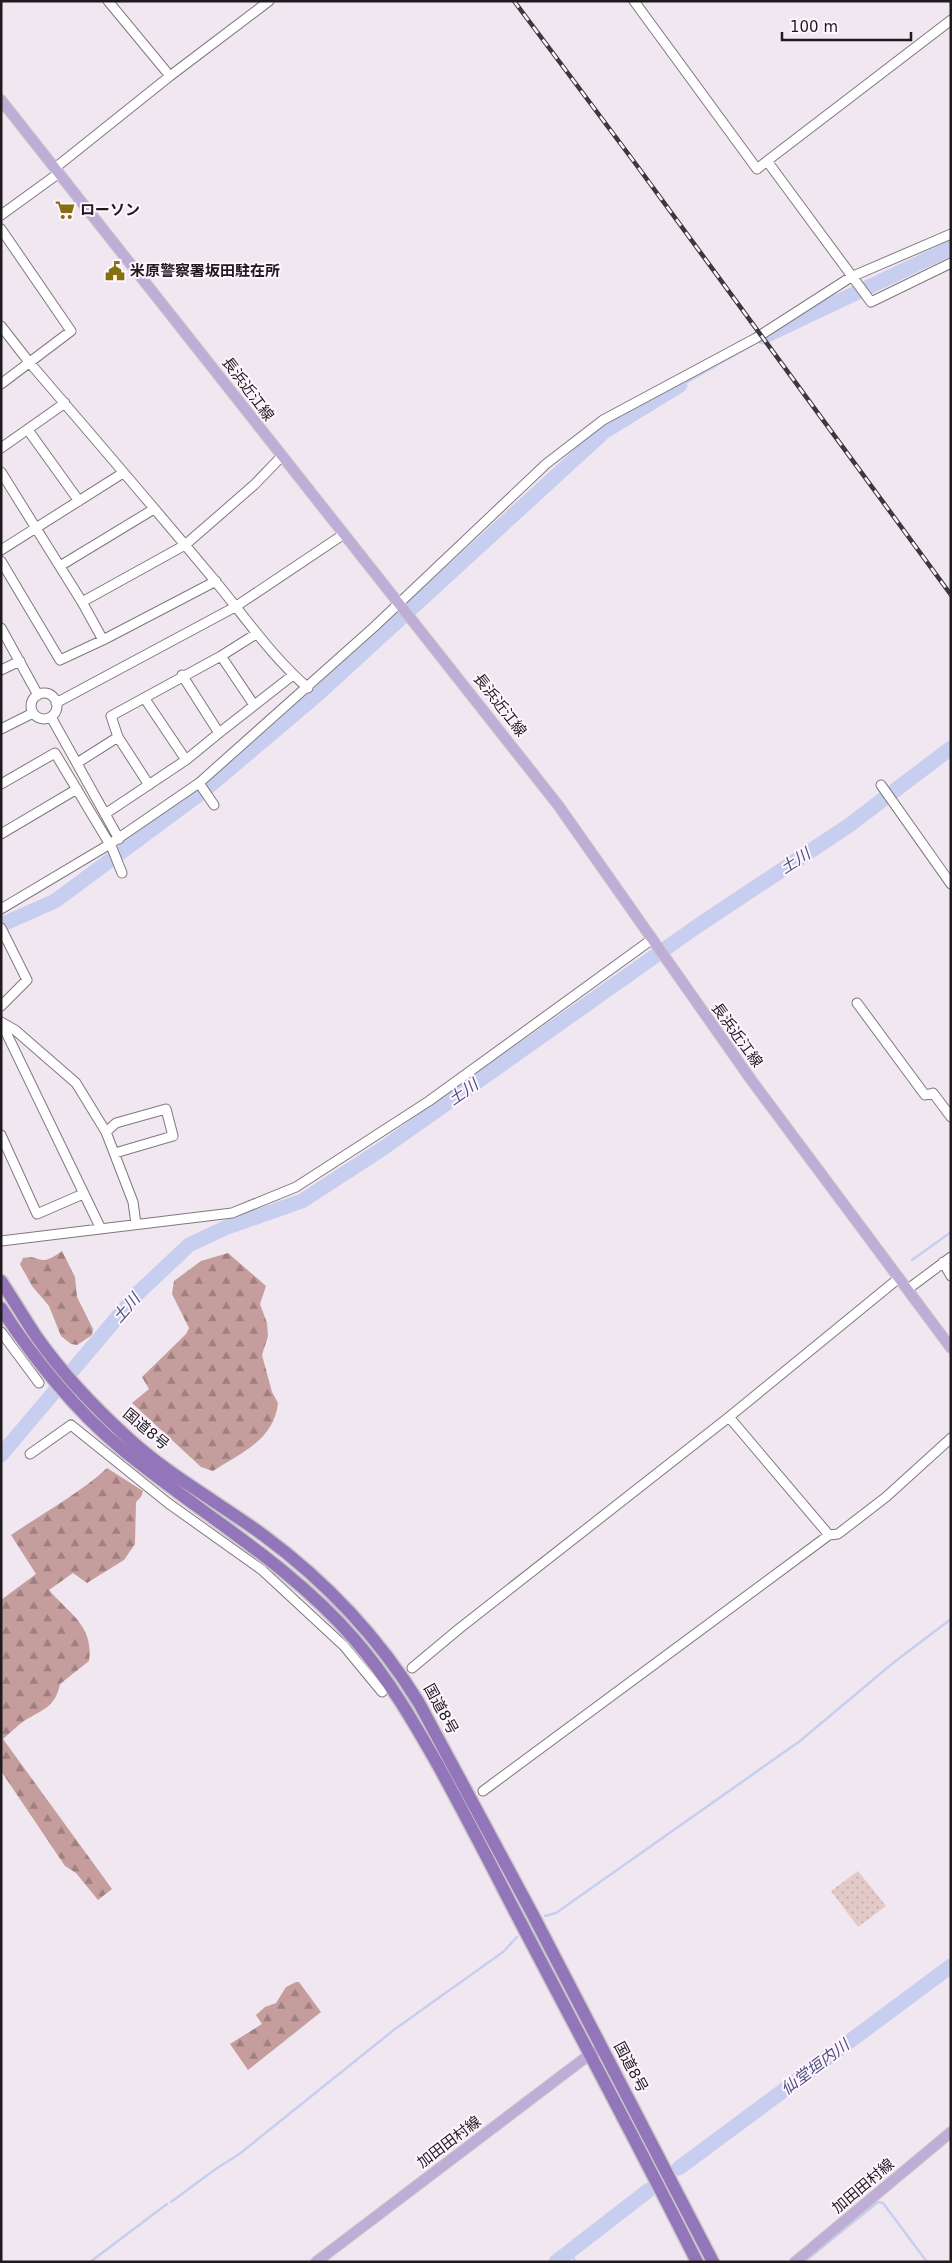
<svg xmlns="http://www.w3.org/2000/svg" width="952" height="2263" viewBox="0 0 952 2263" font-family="'DejaVu Sans','Noto Sans JP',sans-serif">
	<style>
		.grass { fill: url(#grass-dots) }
		.forest { fill: url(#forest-firs) }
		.water { fill: #c8cef0 }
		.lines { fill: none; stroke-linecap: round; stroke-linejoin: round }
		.stream { stroke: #c8cef0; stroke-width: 2.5 }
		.river { stroke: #c8cef0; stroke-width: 15 }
		.minor-casing { stroke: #80787f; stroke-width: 11 }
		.major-casing { stroke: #c9c8c9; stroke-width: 12 }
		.highway-casing { stroke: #c9c8c9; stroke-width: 15 }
		.minor { stroke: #fff; stroke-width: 9 }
		.major { stroke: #beadd6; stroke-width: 10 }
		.highway { stroke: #9376ba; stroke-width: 12 }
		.rail-casing { stroke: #3c383b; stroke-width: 4.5 }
		.rail { stroke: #fef5fe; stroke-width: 2.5; stroke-dasharray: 8; stroke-linecap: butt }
		.labels { text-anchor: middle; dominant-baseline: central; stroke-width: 4; stroke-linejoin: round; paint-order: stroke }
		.poi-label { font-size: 15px; font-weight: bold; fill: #1e1a1d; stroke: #fef5fe; text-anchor: start }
		.street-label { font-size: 15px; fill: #1e1a1d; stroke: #fef5fe }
		.water-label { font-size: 16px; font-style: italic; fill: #4b507f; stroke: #fef5fe }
	</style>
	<defs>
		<pattern id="grass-dots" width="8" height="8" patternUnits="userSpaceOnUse" patternTransform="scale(1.25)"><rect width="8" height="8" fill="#e3c9c8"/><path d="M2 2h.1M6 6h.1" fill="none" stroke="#c2acab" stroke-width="1.8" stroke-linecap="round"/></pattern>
		<pattern id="forest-firs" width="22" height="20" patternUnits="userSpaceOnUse" patternTransform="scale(1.25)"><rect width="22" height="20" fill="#c59d9c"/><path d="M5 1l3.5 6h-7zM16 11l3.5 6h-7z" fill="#9f7f7f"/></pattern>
	</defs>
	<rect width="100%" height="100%" fill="#f1e7f0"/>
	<path class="grass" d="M858,1871l28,35 -28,21 -27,-36z"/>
	<path class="forest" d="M62,1251l13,26 2,20 16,32 -1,6 -15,10 -6,-1 -10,-8 -12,-30 -17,-20 -12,-22 3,-6c20,-4 14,11 39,-7z
		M228,1253l38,33 -6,18 7,19 1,13 -6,19 10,37 6,11c-4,37 -37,50 -65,68l-12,-4 -69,-64 17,-14 -7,-12 44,-43 3,-6 -17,-34 2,-13 27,-20z
		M107,1468l36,23 -2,6 -5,5 -1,42 -11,16 -37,23 -14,-10 -24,17c20,24 45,35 40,71l-29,23c-5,24 -17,25 -36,37 -7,5 -14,12 -21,18l109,150 -14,11 -22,-27 -11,-7 -64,-95v-171l35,-26 -25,-39c32,-22 68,-41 96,-67z
		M296,1982h3l22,30 -73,58 -18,-26 32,-20 -6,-9 9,-8 11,-4 10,-16z"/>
	<path class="water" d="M776,328v5l-111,63 -3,-4z"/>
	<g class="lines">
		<path class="stream" d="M912,1260l39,-28
			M545,1916l11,-3 244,-172 93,-78 58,-44
			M171,2202l46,-34 21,-13 157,-126 108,-77 14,-15
			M569,2252l7,10
			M90,2262l77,-58
			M804,2262l74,-60 5,1 44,59"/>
		<path class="river" d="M763,337l188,-89
			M1,925l54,-24 146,-108 116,-98 288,-264 75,-46
			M1,1455l136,-161 52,-49 36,-17 77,-27 80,-52 314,-222 152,-101 103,-78
			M679,2168l272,-202
			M556,2262l93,-72"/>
		<defs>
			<path id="minor" d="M108,1l62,75
				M634,1l123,168 10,-8 104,141 80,-39
				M767,161l184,-141
				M55,168l115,-92 99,-75
				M1,215l58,-42
				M1,229l70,102 -70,53
				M1,326l28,36c61,71 122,142 182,214 32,38 59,79 97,112
				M28,430l51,71
				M1,448l64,-45
				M1,472l81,130
				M1,550l122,-77
				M1,561l59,99 43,-20
				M60,566l94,-57
				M216,581l-113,59 -21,-38 103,-57 69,-60 28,-29
				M1,628l37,67
				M221,656l33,49
				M1,670l19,-9
				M31 706a13 13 0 1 1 26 0a13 13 0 1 1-26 0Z
				M145,699l41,61 33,-27 -37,-58
				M56,703l179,-96 109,-73
				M51,717l68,122
				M1,729l32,-16
				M219,733l74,-58
				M118,737l31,48
				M77,763l41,-26 -7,-21 110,-60 35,-22
				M199,783l15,22
				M1,784l54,-31 57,95 10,25
				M881,785l70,99
				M105,814l81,-54
				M1,834l76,-45
				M1,909l109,-65 89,-61 175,-156 172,-163 57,-44 153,-82 95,-61 100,-43
				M1,928l26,52 -26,26
				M857,1003l68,92 8,-2 18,24
				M1,1022l14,8 61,53 30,49 27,70 3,22
				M1,1022l100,207
				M106,1132l10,-9 50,-14 7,27 -58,17
				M1,1135l36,79 46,-20
				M1,1241l231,-28 64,-26 133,-86 222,-161
				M943,1262l8,14
				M908,1289l43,-32
				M1,1332l38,51
				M729,1417l100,118
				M30,1454l41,-29 97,78 94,67 82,76 38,46
				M412,1668l48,-40 269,-211 170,-139
				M483,1791l346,-256 9,-1 48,-37 65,-59"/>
			<path id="major" d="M1,100l557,705 194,276 199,267
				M316,2262l269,-204 17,-10
				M795,2262l156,-130"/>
			<path id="highway" d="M1,1281c12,18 23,37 35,55 26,37 58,71 91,101 41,38 91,65 136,98 61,45 116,103 156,168l114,212 180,347
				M1,1308c31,49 76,104 121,141 77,64 167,114 233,191 33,38 58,81 83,125 25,46 49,92 73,139 62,119 126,238 186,358"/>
		</defs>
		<use href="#minor" class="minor-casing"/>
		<use href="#major" class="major-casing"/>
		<use href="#highway" class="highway-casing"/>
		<use href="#minor" class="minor"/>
		<use href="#major" class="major"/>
		<use href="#highway" class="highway"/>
		<defs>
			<path id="rail" d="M514,1l121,162 316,432"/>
		</defs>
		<use href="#rail" class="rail-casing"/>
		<use href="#rail" class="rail"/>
	</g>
	<defs>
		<symbol id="supermarket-bare" viewBox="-9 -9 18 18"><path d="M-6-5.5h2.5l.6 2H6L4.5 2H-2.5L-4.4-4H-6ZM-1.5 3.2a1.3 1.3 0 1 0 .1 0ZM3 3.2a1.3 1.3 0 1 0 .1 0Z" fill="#85700f" stroke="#fef5fe" stroke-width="2.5" paint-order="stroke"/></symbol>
		<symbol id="civic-bare" viewBox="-9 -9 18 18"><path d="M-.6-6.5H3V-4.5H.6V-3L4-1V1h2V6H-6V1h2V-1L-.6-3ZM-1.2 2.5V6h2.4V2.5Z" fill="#85700f" stroke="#fef5fe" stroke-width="2.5" paint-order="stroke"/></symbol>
	</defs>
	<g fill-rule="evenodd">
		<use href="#supermarket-bare" x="51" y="196" width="28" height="28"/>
		<use href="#civic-bare" x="101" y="257" width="28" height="28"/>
	</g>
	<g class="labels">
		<g class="poi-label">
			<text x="80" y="210">ローソン</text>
			<text x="130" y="271">米原警察署坂田駐在所</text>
		</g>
		<g class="street-label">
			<text transform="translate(248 389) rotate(53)">長浜近江線</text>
			<text transform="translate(500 705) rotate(52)">長浜近江線</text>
			<text transform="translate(737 1035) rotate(54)">長浜近江線</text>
			<text transform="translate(146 1429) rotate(40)">国道8号</text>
			<text transform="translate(441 1709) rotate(61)">国道8号</text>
			<text transform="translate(631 2067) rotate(62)">国道8号</text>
			<text transform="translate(449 2142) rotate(-37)">加田田村線</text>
			<text transform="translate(863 2186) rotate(-40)">加田田村線</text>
		</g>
		<g class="water-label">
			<text transform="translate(795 861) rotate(-33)">土川</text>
			<text transform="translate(463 1092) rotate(-35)">土川</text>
			<text transform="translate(126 1308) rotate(-49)">土川</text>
			<text transform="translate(815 2067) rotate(-37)">仙堂垣内川</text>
		</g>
	</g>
	<rect width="952" height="2263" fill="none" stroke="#1e1a1d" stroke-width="5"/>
	<path d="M782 32v8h129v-8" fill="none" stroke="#1e1a1d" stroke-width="2.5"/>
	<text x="790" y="32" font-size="15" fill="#1e1a1d" stroke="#fef5fe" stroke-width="4" paint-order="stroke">100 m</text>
</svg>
